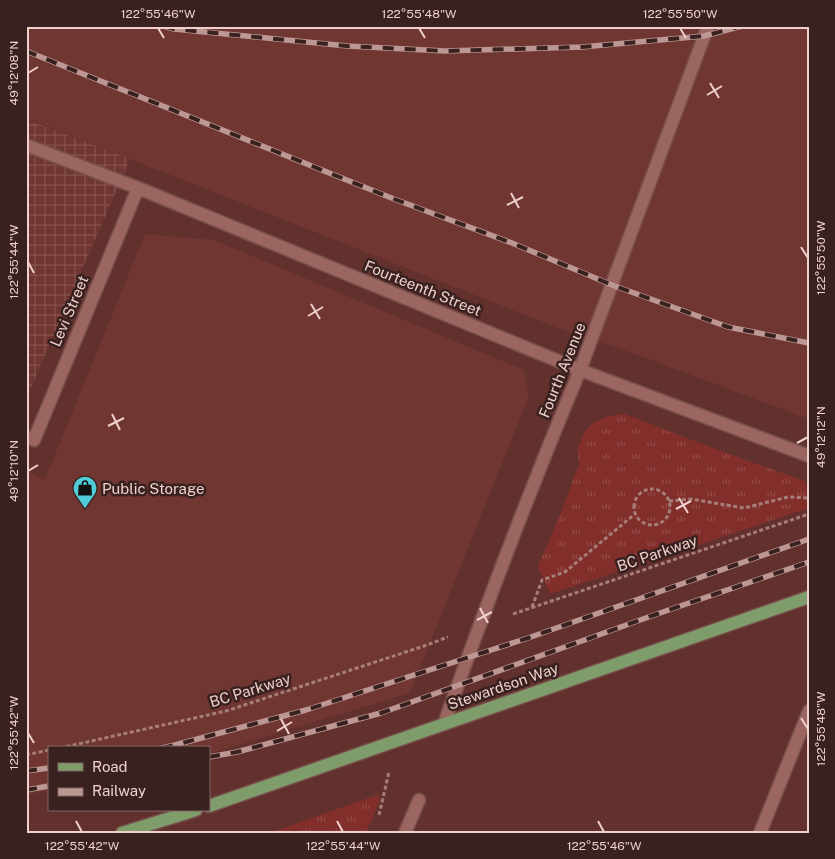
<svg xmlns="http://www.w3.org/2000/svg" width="835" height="859" viewBox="0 0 835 859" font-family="'Public Sans',sans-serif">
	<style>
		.built { fill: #703632 }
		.industrial { fill: url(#industrial-grid) }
		.grass { fill: url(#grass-tufts) }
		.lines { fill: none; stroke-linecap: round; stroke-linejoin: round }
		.minor-casing { stroke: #784e4c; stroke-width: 15 }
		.primary-casing { stroke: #784e4c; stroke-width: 15 }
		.path { stroke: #a67d79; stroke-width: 3; stroke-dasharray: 4 2.5; stroke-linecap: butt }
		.minor { stroke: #9b6560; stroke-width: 12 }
		.primary { stroke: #7e9d6a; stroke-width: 12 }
		.rail-casing { stroke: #bd9793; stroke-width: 5.5 }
		.rail { stroke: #38211f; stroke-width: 4; stroke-dasharray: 11; stroke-linecap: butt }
		.ticks { fill: none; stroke: #efd0cc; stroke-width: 2 }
		.labels { text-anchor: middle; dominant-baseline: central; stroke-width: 5; stroke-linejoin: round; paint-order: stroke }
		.street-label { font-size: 15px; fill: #efd0cc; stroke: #38211f }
		.poi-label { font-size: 15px; fill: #efd0cc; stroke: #38211f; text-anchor: start }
		.neatline { fill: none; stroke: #efd0cc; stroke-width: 2 }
		.ticks-label { font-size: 12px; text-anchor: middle; fill: #efd0cc }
	</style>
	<defs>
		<pattern id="industrial-grid" width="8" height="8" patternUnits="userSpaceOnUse" patternTransform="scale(1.25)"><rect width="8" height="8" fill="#703632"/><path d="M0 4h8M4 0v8" fill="none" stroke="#85524e"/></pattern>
		<pattern id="grass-tufts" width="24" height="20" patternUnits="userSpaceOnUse" patternTransform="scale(1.25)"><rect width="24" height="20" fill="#822f2c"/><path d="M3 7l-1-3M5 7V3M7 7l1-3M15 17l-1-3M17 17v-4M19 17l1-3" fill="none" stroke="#944c49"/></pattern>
	</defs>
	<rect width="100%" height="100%" fill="#62312d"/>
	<path class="built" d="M26,26h783v393l-179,-67 -72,-24 -532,-210z
		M145,234l69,6 310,130 5,26 -119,297 -201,61v-6h-160v43l-23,3v-323l19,8z"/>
	<path class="industrial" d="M26,119l104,40 -104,240z"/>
	<path class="grass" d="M625,414l93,36 87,31 4,11v16l-259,86 -12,-28 22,-51 19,-51 -2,-14 7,-17 9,-10 16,-7z
		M377,795l3,4 -14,34h-97z"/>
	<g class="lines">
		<defs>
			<path id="minor" d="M26,145l112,43 442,182 229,86
				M26,437l8,3 104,-252
				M444,724c42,-119 87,-237 136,-354l128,-344
				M405,833l14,-33
				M760,833l49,-122"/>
			<path id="primary" d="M209,806l600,-209
				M122,833l74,-23"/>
		</defs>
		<use href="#minor" class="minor-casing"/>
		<use href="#primary" class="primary-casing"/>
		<path class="path" d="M634 507a18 18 0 1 1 36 0a18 18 0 1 1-36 0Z
			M669,501l22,-2 53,9 44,-11 21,1
			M532,607l10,-27 23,-8 70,-58
			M513,614l296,-100
			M60,748l166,-37 198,-65 24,-9
			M26,755l23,-5
			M379,815l10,-43"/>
		<use href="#minor" class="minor"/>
		<use href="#primary" class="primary"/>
		<defs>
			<path id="rail" d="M164,26l10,3 173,17 98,5 137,-4 122,-11 38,-10
				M26,51l368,148 118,44 100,42 116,42 81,16
				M162,748l13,-3 131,-35 222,-72 281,-99
				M209,757l28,-5 144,-39 276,-99 152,-52
				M26,771l23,-3
				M26,790l23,-4"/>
		</defs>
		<use href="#rail" class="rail-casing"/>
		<use href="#rail" class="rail"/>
	</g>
	<path class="ticks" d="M158,28l6,10M419,28l6,10M680,28l6,10M28,73l10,-6M710,83l9,15M707,95l15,-9M511,193l8,15M507,205l16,-8M801,247l7,11M28,262l6,11M311,304l9,15M308,316l15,-9M112,414l8,16M108,426l16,-8M797,443l11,-6M28,471l10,-6M679,498l9,15M676,509l15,-8M480,608l8,15M477,620l15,-8M801,718l7,11M281,719l8,15M277,731l15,-9M28,733l6,10M76,821l6,11M337,821l6,11M598,821l6,11"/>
	<defs>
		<symbol id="shop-pin" viewBox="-11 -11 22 30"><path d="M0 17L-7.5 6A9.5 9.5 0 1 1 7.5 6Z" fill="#52cbd9" stroke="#38211f"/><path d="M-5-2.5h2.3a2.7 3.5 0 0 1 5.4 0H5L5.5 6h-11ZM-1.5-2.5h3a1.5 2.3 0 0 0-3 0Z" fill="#111"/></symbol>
	</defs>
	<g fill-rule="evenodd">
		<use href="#shop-pin" x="71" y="474" width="28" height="38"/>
	</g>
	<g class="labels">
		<g class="street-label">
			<text transform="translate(423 288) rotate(22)">Fourteenth Street</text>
			<text transform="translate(69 311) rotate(-67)">Levi Street</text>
			<text transform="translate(562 370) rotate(-68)">Fourth Avenue</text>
			<text transform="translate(657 553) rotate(-19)">BC Parkway</text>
			<text transform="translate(503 686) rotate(-19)">Stewardson Way</text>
			<text transform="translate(250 690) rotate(-17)">BC Parkway</text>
		</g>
		<g class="poi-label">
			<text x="102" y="488">Public Storage</text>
		</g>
	</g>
	<rect width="835" height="859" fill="none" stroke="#38211f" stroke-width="55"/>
	<rect x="48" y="746" width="162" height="65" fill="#38211f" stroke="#816764"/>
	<rect x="58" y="763" width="25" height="8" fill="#7e9d6a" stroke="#816764"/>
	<text x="92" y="772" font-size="15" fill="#efd0cc">Road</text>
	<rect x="58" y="788" width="25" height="8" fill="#bd9793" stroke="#816764"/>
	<text x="92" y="796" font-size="15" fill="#efd0cc">Railway</text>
	<rect x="28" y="28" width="780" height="804" class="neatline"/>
	<g class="ticks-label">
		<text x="158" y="18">122°55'46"W</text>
		<text x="419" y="18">122°55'48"W</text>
		<text x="680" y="18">122°55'50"W</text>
		<text transform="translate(14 73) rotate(-90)" y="4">49°12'08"N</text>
		<text transform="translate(821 258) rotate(-90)" y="4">122°55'50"W</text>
		<text transform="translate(14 262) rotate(-90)" y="4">122°55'44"W</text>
		<text transform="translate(821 437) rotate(-90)" y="4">49°12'12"N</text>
		<text transform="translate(14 471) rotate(-90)" y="4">49°12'10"N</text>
		<text transform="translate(821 729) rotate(-90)" y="4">122°55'48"W</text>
		<text transform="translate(14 733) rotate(-90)" y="4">122°55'42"W</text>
		<text x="82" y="850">122°55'42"W</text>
		<text x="343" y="850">122°55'44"W</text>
		<text x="604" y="850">122°55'46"W</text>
	</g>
</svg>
